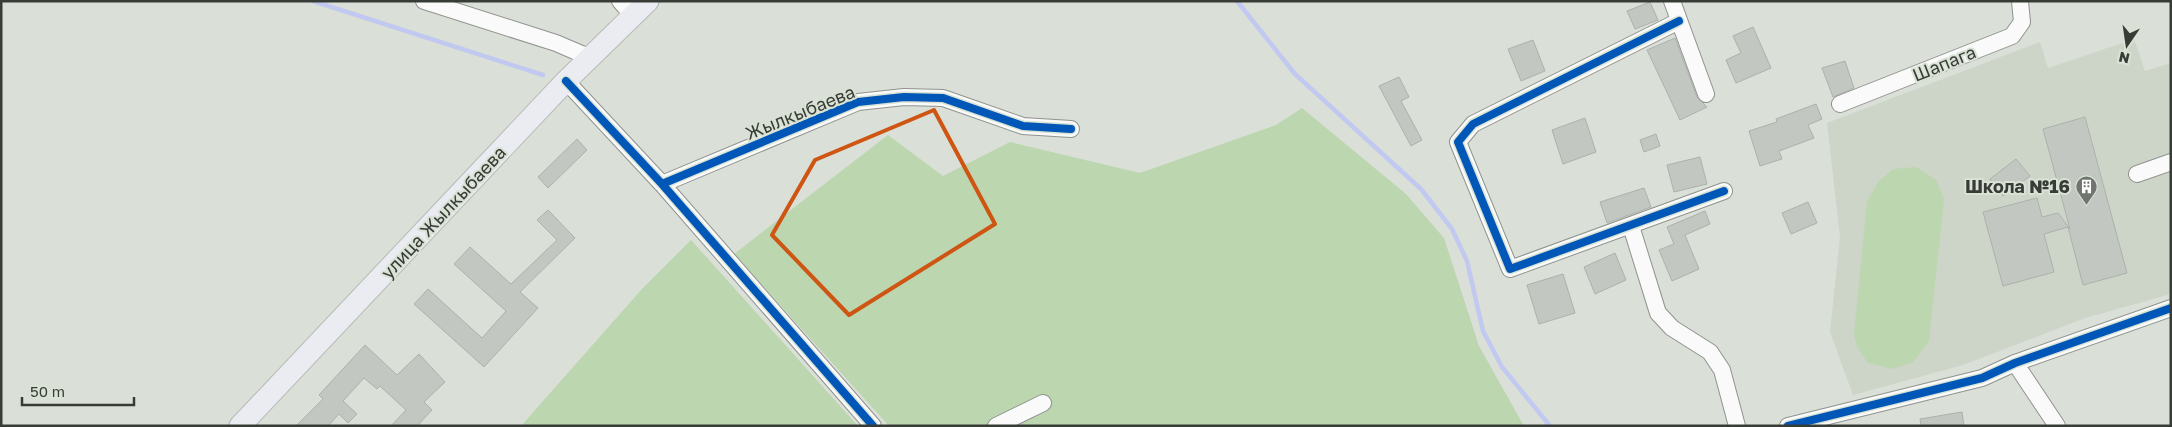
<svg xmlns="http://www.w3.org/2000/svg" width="2172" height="427" viewBox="0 0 2172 427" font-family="'Golos Text',sans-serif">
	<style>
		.built { fill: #ccd5c8 }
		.green { fill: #bcd6af }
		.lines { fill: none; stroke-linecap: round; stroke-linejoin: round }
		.stream { stroke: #c2c9f0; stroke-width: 4.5 }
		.building { fill: #c3c7c1; stroke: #adb1ac }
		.minor-casing { stroke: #90938e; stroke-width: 18 }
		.major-casing { stroke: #b7bbb6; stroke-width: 23 }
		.minor { stroke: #f9faf9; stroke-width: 16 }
		.major { stroke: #eaecf1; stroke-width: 21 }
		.cycleway-casing { stroke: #d9e2d5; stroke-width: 11 }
		.cycleway { stroke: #0057b8; stroke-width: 8 }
		.marked { fill: none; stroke: #ce5512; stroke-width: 4; stroke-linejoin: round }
		.labels { text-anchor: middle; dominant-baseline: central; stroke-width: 4; stroke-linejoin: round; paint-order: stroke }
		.street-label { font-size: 18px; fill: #383c37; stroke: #d9e2d5 }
		.poi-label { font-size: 18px; font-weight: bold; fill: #383c37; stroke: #d9e2d5; text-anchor: end }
	</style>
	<rect width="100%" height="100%" fill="#dadfd8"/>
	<path class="built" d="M2134,39l11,32 26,-8v231l-86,24 -122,47 -110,30 -23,-63 10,-95 -13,-114 213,-81 8,26z"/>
	<path class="green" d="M1302,108l104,86 38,44 35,108 45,80h-635l-155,-172 154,-119 55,41 67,-34 130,31 136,-48z
		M1916,167l20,13 8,19 -15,142 -16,21 -20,7 -25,-6 -11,-16 -3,-13 13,-132 11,-20 15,-13z
		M691,240l167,186h-337l121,-137z"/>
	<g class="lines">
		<path class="stream" d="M313,1l230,74
			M1237,1l58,73 126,115 31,40 15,32 16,70 19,36 48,59"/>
	</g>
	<path class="building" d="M1650,2l8,18 -23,9 -8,-18z
		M1753,27l18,41 -35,15 -10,-23 15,-7 -8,-17z
		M1675,38l22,59 10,10 -27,13 -33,-70z
		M1533,40l12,31 -24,10 -13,-32z
		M1845,61l9,27 -21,9 -11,-29z
		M1399,77l10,20 -8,4 21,39 -11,6 -32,-60z
		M1816,104l6,15 -14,6 6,13 -35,13 3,8 -22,7 -11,-35 28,-9 -1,-3z
		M2085,117l42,156 -44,12 -15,-58 -24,7 10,38 -51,14 -20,-74 54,-14 5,19 16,-4 12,16 -27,-100z
		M1585,118l11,34 -33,12 -11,-34z
		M1656,134l4,12 -16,6 -4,-12z
		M577,139l10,11 -39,38 -10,-11z
		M1700,157l7,27 -33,8 -7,-27z
		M2016,159l14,17 -27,20 -13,-17z
		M1644,188l7,19 -44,16 -7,-21z
		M1808,202l9,21 -26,11 -9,-21z
		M548,210l27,28 -55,54 18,16 -54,59 -70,-63 14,-15 54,49 24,-27 -52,-47 16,-17 41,37 46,-44 -20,-20z
		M1705,211l5,13 -25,11 14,34 -27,12 -13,-31 15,-6 -7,-17z
		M1615,253l11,27 -31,14 -11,-27z
		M1563,274l12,39 -36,11 -12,-39z
		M365,345l32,30 22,-21 26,28 -21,20 8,8 -15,16h-26l15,-16 -26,-24 -3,3 -13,-11 -21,23 14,13 -9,9 -9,-9 -11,12h-32l27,-27 -4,-4z
		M1962,412l2,14h-43l-1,-7z"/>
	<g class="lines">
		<defs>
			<path id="minor" d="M424,1l132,42 35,15
				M620,1l14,16
				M1672,1l34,93
				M1679,21l-206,103 -15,18 52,127 214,-78
				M566,81l96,103 211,242
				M1840,104l172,-68 10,-14 -2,-21
				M2137,174l34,-12
				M662,184l196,-82 46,-5 39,1 80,28 48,3
				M1631,226l27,87 14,15 38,24 12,18 15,56
				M2015,363l42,63
				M996,426l47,-23
				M1788,426l194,-48 33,-15 156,-55"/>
			<path id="major" d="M240,426l326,-345 82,-80"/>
		</defs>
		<use href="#minor" class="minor-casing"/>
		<use href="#major" class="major-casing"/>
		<use href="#minor" class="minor"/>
		<use href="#major" class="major"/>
		<defs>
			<path id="cycleway" d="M1679,21l-206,103 -15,18 52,127 214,-78
				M566,81l96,103 211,242
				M662,184l196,-82 46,-5 39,1 80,28 48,3
				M1788,426l194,-48 33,-15 156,-55"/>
		</defs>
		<use href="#cycleway" class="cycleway-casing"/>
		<use href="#cycleway" class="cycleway"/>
	</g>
	<path class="marked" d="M934,110l61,114 -146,91 -77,-80 43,-75z"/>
	<defs>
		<symbol id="building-pin" viewBox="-11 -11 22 30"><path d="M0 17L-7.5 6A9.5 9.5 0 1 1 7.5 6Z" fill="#71756f" stroke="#d9e2d5"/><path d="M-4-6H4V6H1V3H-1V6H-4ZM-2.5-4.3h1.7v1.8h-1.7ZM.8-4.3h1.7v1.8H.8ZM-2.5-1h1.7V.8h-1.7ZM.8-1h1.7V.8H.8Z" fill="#fff"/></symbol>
	</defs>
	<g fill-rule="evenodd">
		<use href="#building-pin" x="2074" y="174" width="25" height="34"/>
	</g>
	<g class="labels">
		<g class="street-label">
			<text transform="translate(1944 63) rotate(-22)">Шапага</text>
			<text transform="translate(800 112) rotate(-22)">Жылкыбаева</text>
			<text transform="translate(443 212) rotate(-47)">улица Жылкыбаева</text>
		</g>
		<g class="poi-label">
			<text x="2070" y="186">Школа №16</text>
		</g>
	</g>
	<rect width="2172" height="427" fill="none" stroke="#383c37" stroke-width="5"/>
	<g transform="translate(2127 45) rotate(193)" stroke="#d9e2d5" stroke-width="4" paint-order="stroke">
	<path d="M0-4L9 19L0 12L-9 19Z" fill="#383c37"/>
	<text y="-8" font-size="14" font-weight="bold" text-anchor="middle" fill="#383c37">N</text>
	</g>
	<path d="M22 397v8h112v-8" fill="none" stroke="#383c37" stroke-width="2.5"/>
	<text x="30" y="397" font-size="15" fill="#383c37" stroke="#d9e2d5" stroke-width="4" paint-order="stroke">50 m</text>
</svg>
